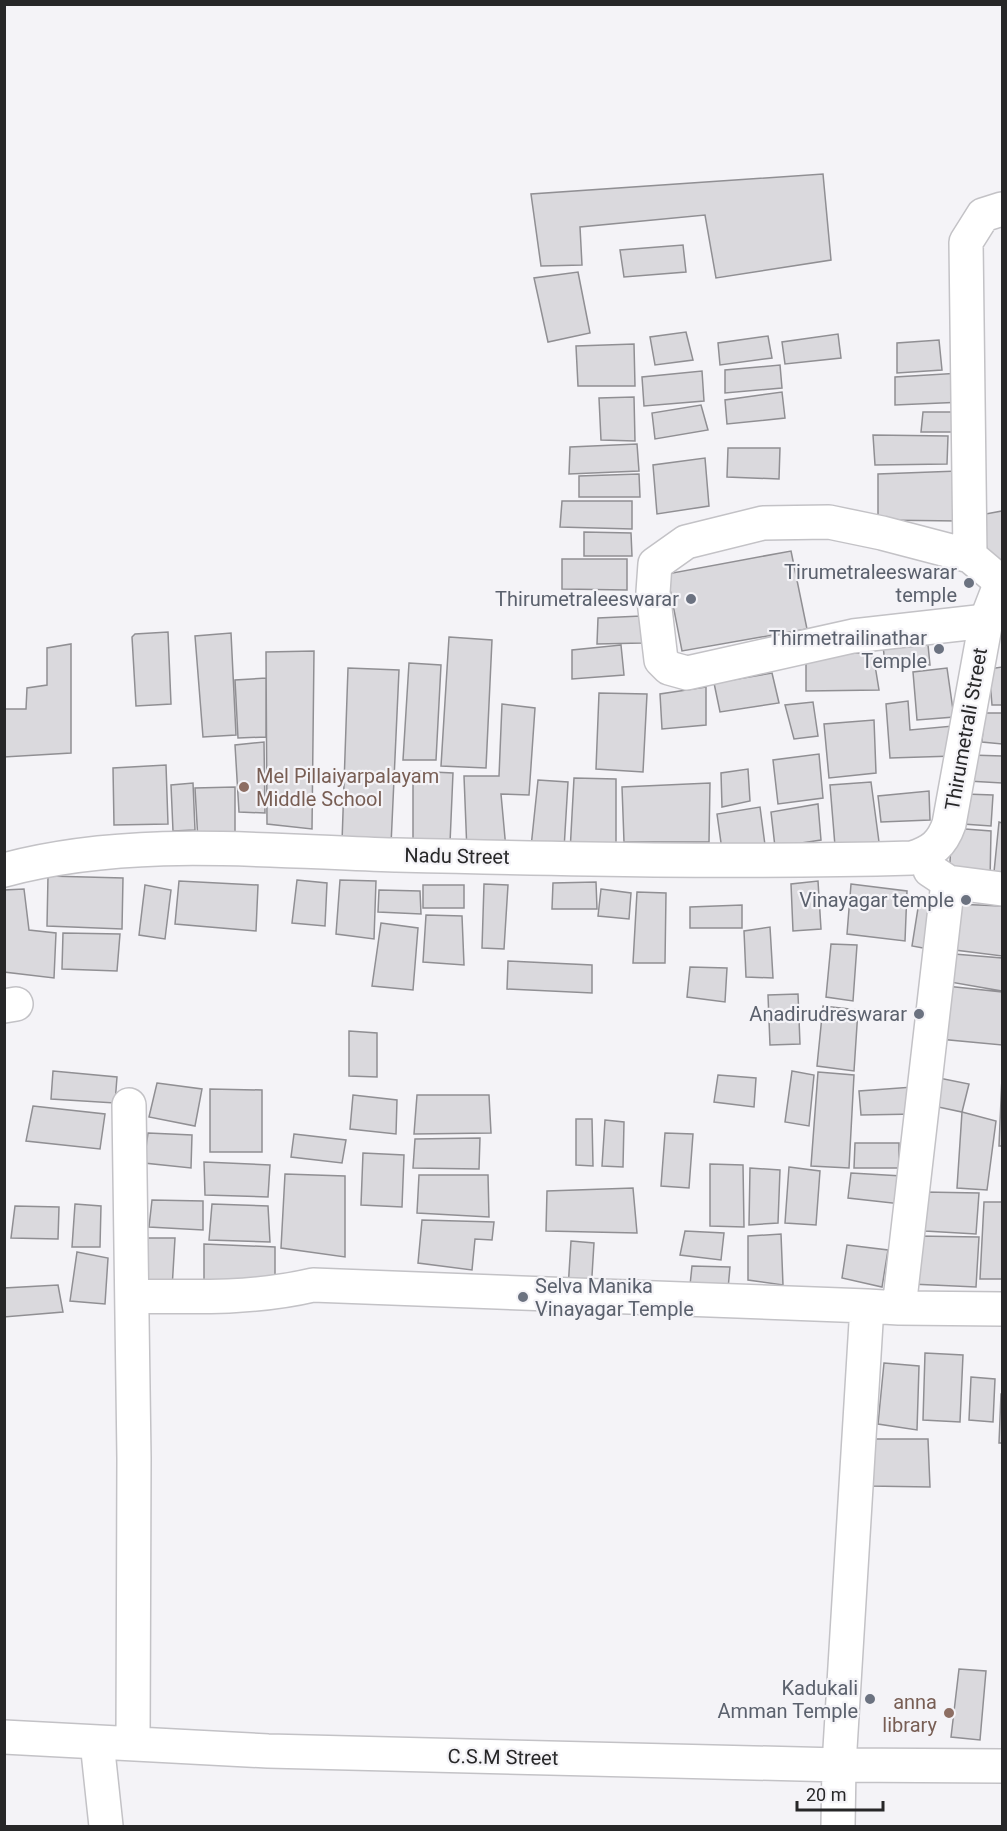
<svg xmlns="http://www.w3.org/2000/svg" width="1007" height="1831" viewBox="0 0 1007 1831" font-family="Roboto,sans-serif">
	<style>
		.building { fill: #dad9dd; stroke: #908f93; stroke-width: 1.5 }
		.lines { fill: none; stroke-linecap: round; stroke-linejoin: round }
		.minor-casing { stroke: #c3c2c6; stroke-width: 36 }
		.secondary-casing { stroke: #c3c2c6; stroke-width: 36 }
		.minor { stroke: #fff; stroke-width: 33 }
		.secondary { stroke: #fff; stroke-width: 33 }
		.worship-dot { fill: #6b7280; stroke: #f4f3f7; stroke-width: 2 }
		.education-dot { fill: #8d6e63; stroke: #f4f3f7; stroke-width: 2 }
		.labels { text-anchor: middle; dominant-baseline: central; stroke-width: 4.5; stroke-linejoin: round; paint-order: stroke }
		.worship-label { font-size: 20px; fill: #5b616d; stroke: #f4f3f7; text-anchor: end }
		.street-label { font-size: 20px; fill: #272728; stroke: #f4f3f7 }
		.education-label { font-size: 20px; fill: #785e54; stroke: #f4f3f7; text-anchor: start }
	</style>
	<rect width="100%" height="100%" fill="#f4f3f7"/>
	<path class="building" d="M823,174l8,86 -115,18 -11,-63 -125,12 2,38 -41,1 -10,-72z
		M683,245l3,27 -62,5 -4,-27z
		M578,272l12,61 -42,9 -14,-64z
		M686,332l7,28 -38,5 -5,-28z
		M838,334l3,24 -56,6 -3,-22z
		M768,336l4,22 -52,7 -2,-22z
		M939,340l3,30 -45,3v-30z
		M634,344l1,42h-57l-2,-40z
		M780,365l2,23 -57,5v-23z
		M702,371l2,30 -60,5 -2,-29z
		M961,373l3,29 -69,3v-28z
		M782,392l3,26 -58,6 -2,-24z
		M634,397l1,44 -34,-1 -2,-42z
		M701,405l7,25 -53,9 -3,-26z
		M923,412h37l1,20h-40z
		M873,435l75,1 -1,28 -72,1z
		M637,444l2,27 -70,3 1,-27z
		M728,448h52l-1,31 -52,-2z
		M705,458l4,48 -52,8 -4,-49z
		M958,471l1,50 -81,-1v-46z
		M639,474l1,23h-61v-21z
		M562,501h70v28l-72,-2z
		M1002,511v52h-12l-10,-48z
		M584,532l47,1 1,23h-48z
		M791,551l16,78 -125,22 -15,-77z
		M562,559h65v31l-65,-1z
		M641,616l1,27 -45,1 1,-26z
		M168,632l3,72 -35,2 -4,-69 3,-3z
		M231,633l5,102 -33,2 -8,-101z
		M449,637l43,3 -6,128 -45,-2z
		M71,644v109l-67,4v-48h22l1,-21 20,-3v-37z
		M621,645l3,30 -52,4v-29z
		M883,645h45l2,20h-45z
		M314,651l-2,178 -45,-5 -1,-172z
		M873,653l6,37 -73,1v-37z
		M409,663l32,2 -5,95h-33z
		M1002,667v38h-10l-3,-36z
		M348,668l51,2 -8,175 -49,-3z
		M947,668l7,49 -37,3 -4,-48z
		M772,673l7,30 -59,9 -6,-29z
		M266,678v59l-28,1 -3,-58z
		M706,687v38l-44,4 -2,-35z
		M599,693l48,1 -4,78 -47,-3z
		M908,701l2,29 43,-4 1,30 -64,2 -4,-54z
		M813,702l5,34 -24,3 -9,-34z
		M502,704l33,4 -6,87 -28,-1 5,55 -39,3 -3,-76h35z
		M984,713h18v31l-20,-2z
		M874,720l2,53 -47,5 -5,-54z
		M264,742l1,71 -26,-1 -4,-67z
		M819,754l4,44 -45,6 -5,-44z
		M970,755l32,1v27l-34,-2z
		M166,765l2,59 -54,1 -1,-57z
		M748,769l2,32 -28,6 -1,-34z
		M413,771l40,2 -3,70h-37z
		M574,778l42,1v75l-46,-2z
		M538,780l30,2 -4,67 -33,-2z
		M871,782l8,60 -44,4 -5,-61z
		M193,783l2,47 -22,1 -2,-46z
		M710,783l-1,59h-85l-2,-55z
		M235,787v53l-37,1 -3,-53z
		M929,791l1,29 -49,2 -3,-26z
		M965,794l28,1 -2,31 -28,-2z
		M818,804l3,36 -46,7 -4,-35z
		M760,807l5,38 -43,5 -5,-36z
		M999,822l3,1v60l-9,-1z
		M952,828l39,3 -1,50 -41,-3z
		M48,876l75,2 -1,51 -75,-3z
		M297,880l30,3 -2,43 -33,-3z
		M340,880l36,1 -2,58 -38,-5z
		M179,881l79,4 -2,46 -81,-7z
		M818,881l3,48 -28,2 -2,-47z
		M596,882l1,27h-45l1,-26z
		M484,884l24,1 -4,64 -22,-1z
		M851,884l56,7 -2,50 -58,-7z
		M145,885l26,5 -6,49 -26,-4z
		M423,885h41v23h-41z
		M24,889l5,41 27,3 -2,45 -50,-6v-82z
		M601,889l30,4 -2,26 -31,-3z
		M379,890l41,1 1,23 -43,-2z
		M637,892l29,1 -1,70h-32z
		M919,902l20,4 -5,44 -22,-4z
		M954,904l48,2v50l-55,-7z
		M742,905v23h-52v-21z
		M426,915l36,1 2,49 -41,-3z
		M381,923l37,5 -5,62 -41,-4z
		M770,927l3,51 -27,-1 -2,-46z
		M63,933l57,1 -3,37 -55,-2z
		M831,944l26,1 -4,56 -27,-4z
		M954,954l48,4v33l-52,-9z
		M508,961l84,4v28l-85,-4z
		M690,967l37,1 -2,34 -38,-5z
		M946,986l56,6v53l-63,-6z
		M798,994l2,50 -30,1 -2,-50z
		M823,1006l35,4 -4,61 -37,-5z
		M349,1031l28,2v44l-28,-1z
		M53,1071l64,6 -2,26 -64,-4z
		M792,1071l22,4 -5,51 -24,-4z
		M818,1072l36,3 -5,93 -38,-2z
		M718,1075l38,3 -2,29 -40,-5z
		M929,1076l40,8 -7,28 -38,-8z
		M1002,1077v69h-3z
		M157,1083l45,6 -7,37 -46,-9z
		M913,1087l3,27 -55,1 -2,-24z
		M210,1089l52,1v62h-52z
		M353,1095l44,5 -1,34 -46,-5z
		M417,1095h72l2,38 -77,1z
		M33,1106l72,8 -5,35 -74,-8z
		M962,1112l34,9 -9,69 -30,-2z
		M576,1119h16l1,47 -17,-1z
		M605,1120l19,2 -1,45 -21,-1z
		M148,1133l44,2 -1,33 -47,-5z
		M665,1133l28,1 -4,54 -28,-2z
		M294,1134l52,6 -4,23 -51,-6z
		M480,1138l-1,31 -66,-1 2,-29z
		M855,1143h44v25h-45z
		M363,1153l41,2 -2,52 -41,-2z
		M204,1162l66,3 -2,32 -63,-2z
		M710,1164l33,1 1,62 -34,-1z
		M789,1167l31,4 -4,54 -31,-2z
		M750,1168l30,2 -2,53 -29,2z
		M851,1173l51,3 -1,28 -53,-6z
		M285,1174l60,2v81l-64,-9z
		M419,1175h69l1,42 -72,-4z
		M633,1188l4,45 -91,-2 1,-40z
		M924,1192l55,1 -3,41 -51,-3z
		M152,1200l51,1v29l-54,-3z
		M984,1202h18v77h-22z
		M75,1204l26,2 -1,41h-28z
		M212,1204l56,2 2,36 -61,-2z
		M15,1206l44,1 -1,32 -47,-1z
		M422,1220l72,2 -2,18 -17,-1 -3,31 -54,-7z
		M685,1231l39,2 -3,27 -41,-5z
		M781,1234l2,51 -35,-5v-44z
		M917,1236l62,1 -3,50 -65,-3z
		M145,1238h30l-3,51 -28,-1z
		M571,1241l23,2 -3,49 -23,-3z
		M204,1244l71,3v43l-71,-1z
		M847,1245l41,5 -6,37 -40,-9z
		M77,1252l31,6 -3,46 -35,-3z
		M692,1266l38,1 -2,22 -38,-4z
		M58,1285l5,27 -59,5v-29z
		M925,1353l38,2 -3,67 -37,-2z
		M884,1363l35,3 -2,64 -39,-6z
		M971,1377l24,2 -2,43 -24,-2z
		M1001,1394h1v49h-3z
		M867,1439h61l2,48 -61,-1z
		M959,1669l27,2 -6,69 -29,-3z"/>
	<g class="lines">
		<defs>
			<path id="minor" d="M970,556l-4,-314 17,-27 19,-6
				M986,621l-133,15 -166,37 -18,-5 -8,-8 -8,-68 2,-28 31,-22 77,-19 66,-1 53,11 88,23 32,27
				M930,870l18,12 54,7
				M4,1006l12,-2
				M129,1105l5,353 -1,286
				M132,1296c61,1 122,3 181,-11l554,21
				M899,1308l103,1
				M4,1737l264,14 571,14 163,1
				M97,1742l9,84
				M838,1826l1,-61 28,-459 32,2 49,-426"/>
			<path id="secondary" d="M4,870c127,-34 262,-19 391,-15 173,4 345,8 517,3 20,-6 30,-14 37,-34l37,-203 12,-31 4,-5"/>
		</defs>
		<use href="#minor" class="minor-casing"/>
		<use href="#secondary" class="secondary-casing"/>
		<use href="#minor" class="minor"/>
		<use href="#secondary" class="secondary"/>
	</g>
	<g class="worship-dot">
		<circle cx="969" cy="583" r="6"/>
		<circle cx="691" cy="599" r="6"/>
		<circle cx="939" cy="649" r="6"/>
		<circle cx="966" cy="900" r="6"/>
		<circle cx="919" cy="1014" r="6"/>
		<circle cx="523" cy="1297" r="6"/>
		<circle cx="870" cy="1699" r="6"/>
	</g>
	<g class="education-dot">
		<circle cx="244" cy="787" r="6"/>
		<circle cx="949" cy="1713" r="6"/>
	</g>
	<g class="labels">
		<g class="worship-label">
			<text x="957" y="572">Tirumetraleeswarar<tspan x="957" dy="23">temple</tspan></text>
			<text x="679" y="599">Thirumetraleeswarar</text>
			<text x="927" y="638">Thirmetrailinathar<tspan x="927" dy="23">Temple</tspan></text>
			<text x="954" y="900">Vinayagar temple</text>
			<text x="907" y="1014">Anadirudreswarar</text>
			<text x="535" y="1286" text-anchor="start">Selva Manika<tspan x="535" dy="23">Vinayagar Temple</tspan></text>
			<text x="858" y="1688">Kadukali<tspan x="858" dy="23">Amman Temple</tspan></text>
		</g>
		<g class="street-label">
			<text transform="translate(966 729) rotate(-80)">Thirumetrali Street</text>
			<text transform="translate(457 856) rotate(1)">Nadu Street</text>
			<text transform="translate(503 1757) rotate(1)">C.S.M Street</text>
		</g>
		<g class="education-label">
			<text x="256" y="776">Mel Pillaiyarpalayam<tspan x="256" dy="23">Middle School</tspan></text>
			<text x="937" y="1702" text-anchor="end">anna<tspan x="937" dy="23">library</tspan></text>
		</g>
	</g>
	<rect width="1007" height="1831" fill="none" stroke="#272728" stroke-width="12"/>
	<path d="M797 1801v9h86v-9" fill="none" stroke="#272728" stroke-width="3"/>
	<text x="806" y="1801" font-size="18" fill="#272728" stroke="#f4f3f7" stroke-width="4.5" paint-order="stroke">20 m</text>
</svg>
